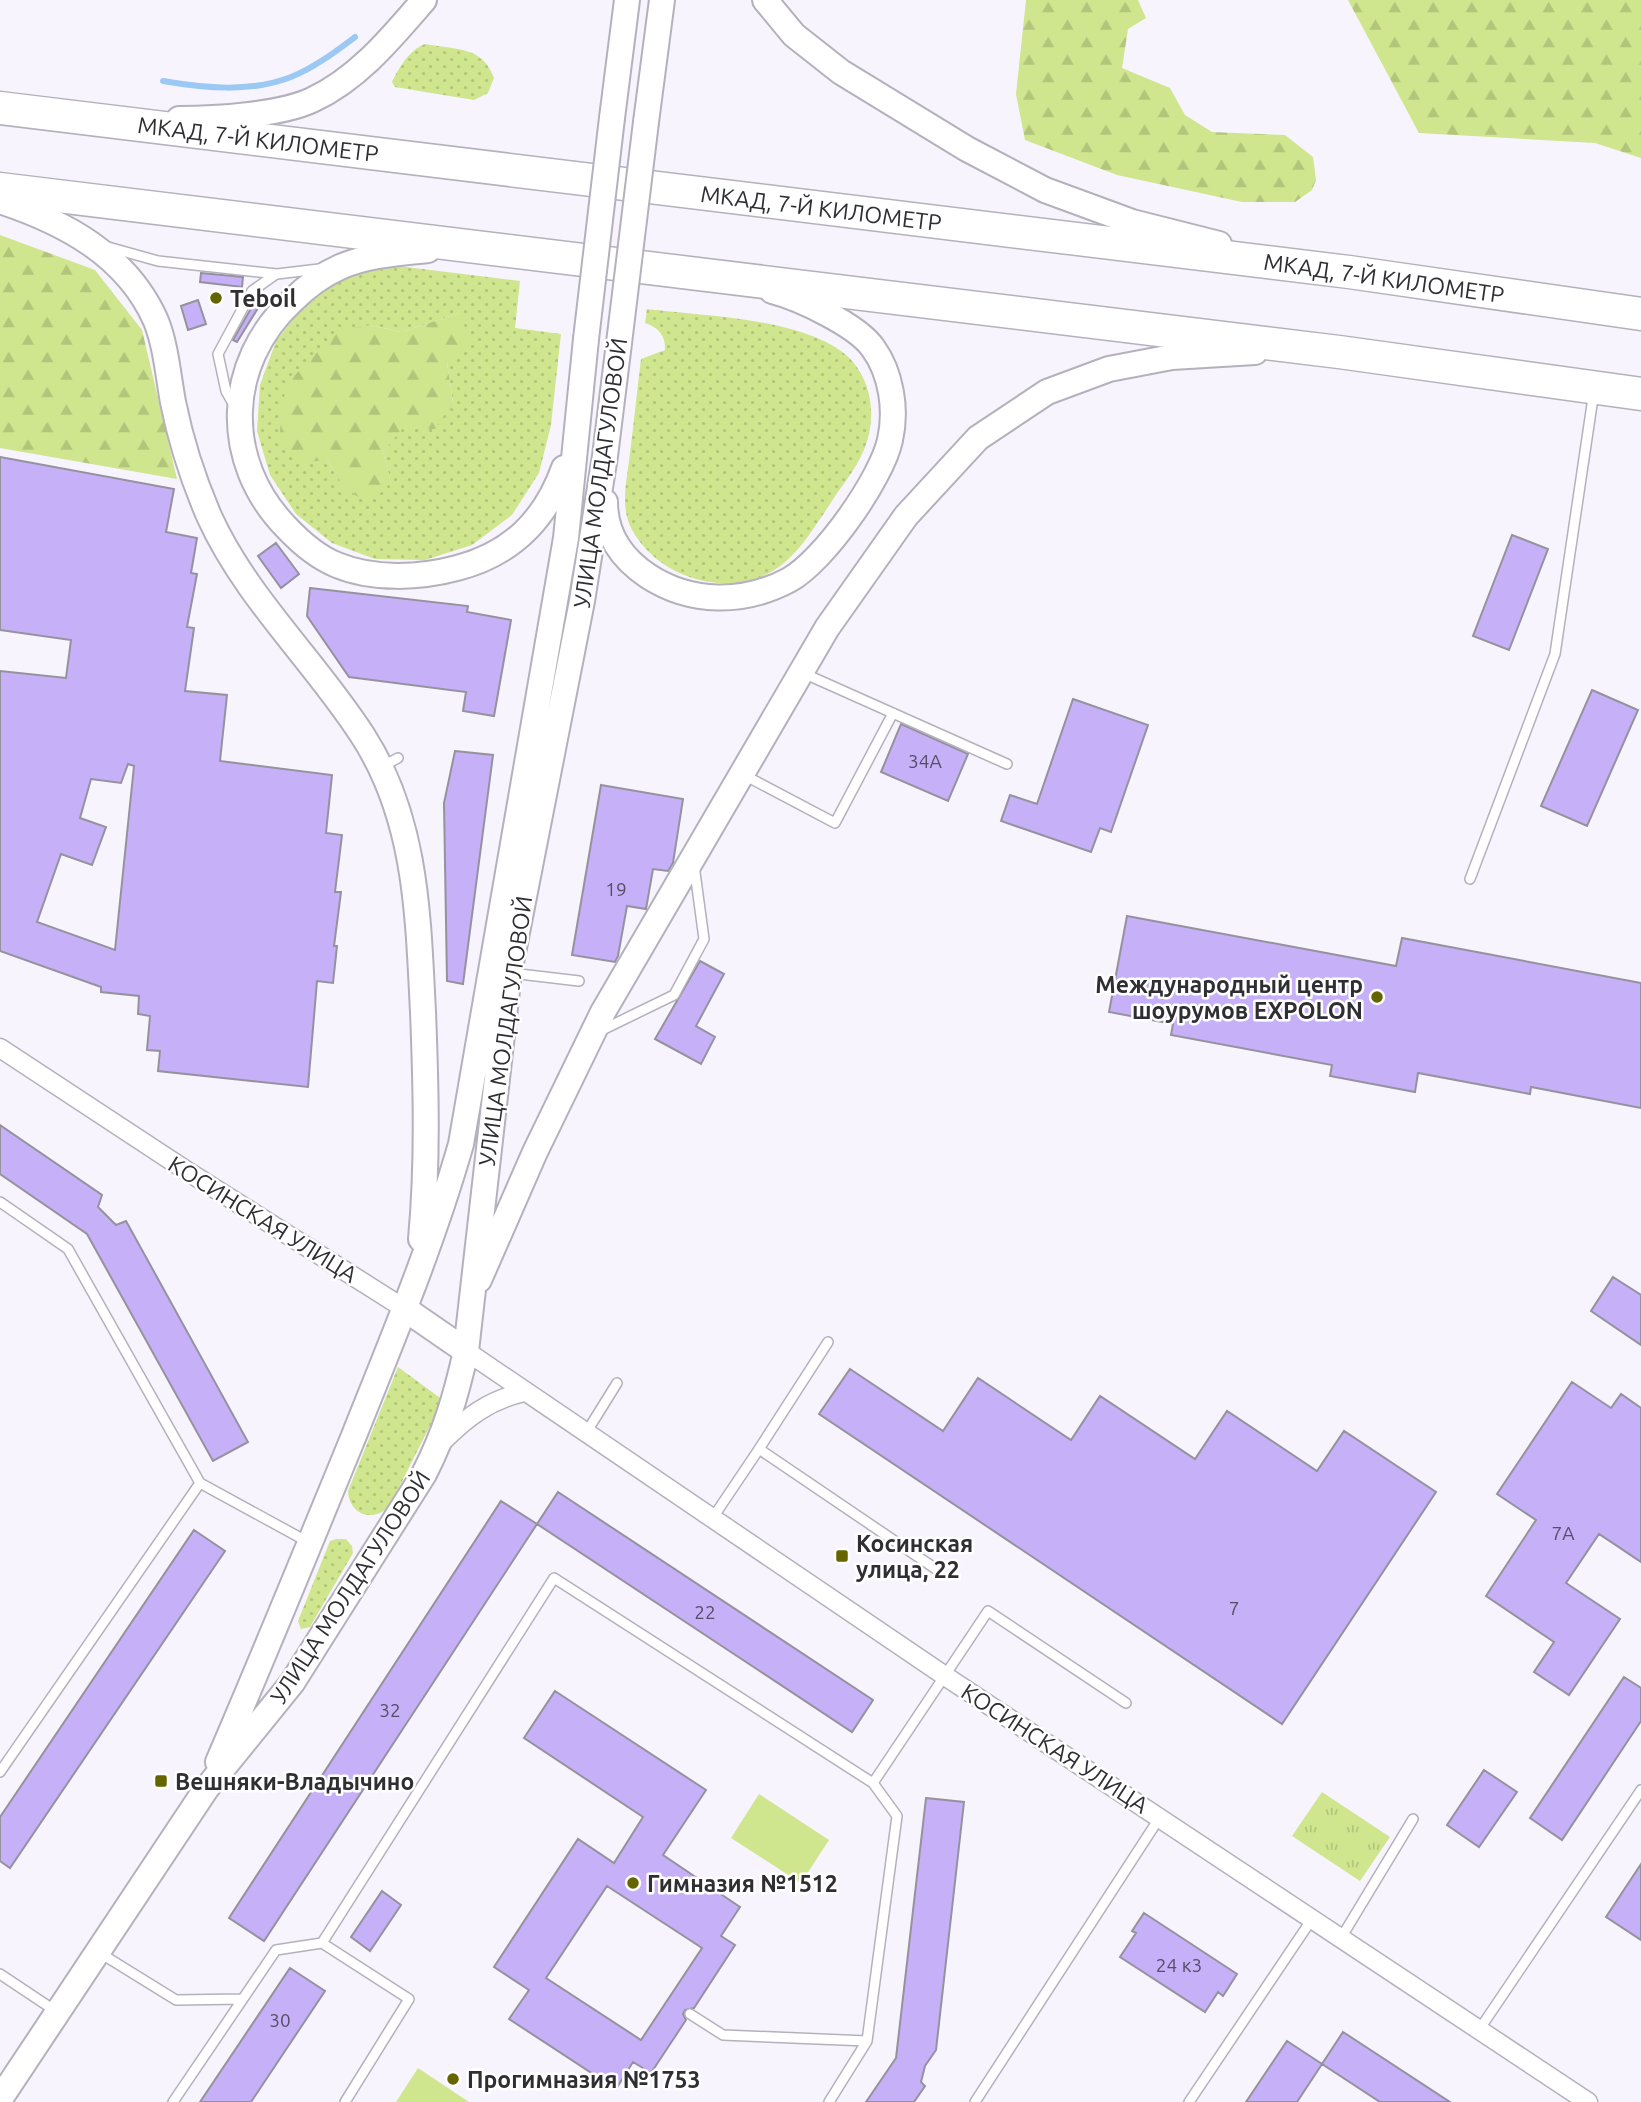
<svg xmlns="http://www.w3.org/2000/svg" width="1641" height="2102" viewBox="0 0 1641 2102" font-family="Ubuntu,sans-serif">
	<style>
		.grass { fill: url(#grass-dots); fill-rule: evenodd }
		.forest { fill: url(#forest-firs) }
		.park { fill: url(#park-tufts) }
		.pitch { fill: #cfe58e }
		.lines { fill: none; stroke-linecap: round; stroke-linejoin: round }
		.stream { stroke: #9cc9f3; stroke-width: 6 }
		.building { fill: #c6b0f8; stroke: #95929e; stroke-width: 2; fill-rule: evenodd }
		.lane-casing { stroke: #b4b1bd; stroke-width: 12 }
		.street-casing { stroke: #b4b1bd; stroke-width: 21 }
		.secondary-casing { stroke: #b4b1bd; stroke-width: 28 }
		.highway-casing { stroke: #b4b1bd; stroke-width: 35 }
		.lane { stroke: #fff; stroke-width: 9 }
		.street { stroke: #fff; stroke-width: 18 }
		.secondary { stroke: #fff; stroke-width: 24 }
		.highway { stroke: #fff; stroke-width: 32 }
		.secondary-bridge-casing { stroke: #b4b1bd; stroke-width: 28; stroke-linecap: butt }
		.secondary-bridge { stroke: #fff; stroke-width: 24 }
		.poi-dot { fill: #646500; stroke: #fff; stroke-width: 2.5 }
		.labels { text-anchor: middle; dominant-baseline: central; stroke-width: 5; stroke-linejoin: round; paint-order: stroke }
		.number-label { font-size: 19px; fill: #554e64 }
		.street-label { font-size: 23px; fill: #2f2e33; stroke: #fff }
		.poi-label { font-size: 23px; font-weight: bold; fill: #2f2e33; stroke: #fff; text-anchor: start }
	</style>
	<defs>
		<pattern id="grass-dots" width="8" height="8" patternUnits="userSpaceOnUse" patternTransform="scale(1.75)"><rect width="8" height="8" fill="#cfe58e"/><path d="M2 2h.1M6 6h.1" fill="none" stroke="#b2c57b" stroke-width="1.8" stroke-linecap="round"/></pattern>
		<pattern id="forest-firs" width="22" height="20" patternUnits="userSpaceOnUse" patternTransform="scale(1.75)"><rect width="22" height="20" fill="#cfe58e"/><path d="M5 1l3.5 6h-7zM16 11l3.5 6h-7z" fill="#b2c57b"/></pattern>
		<pattern id="park-tufts" width="24" height="20" patternUnits="userSpaceOnUse" patternTransform="scale(1.75)"><rect width="24" height="20" fill="#cfe58e"/><path d="M3 7l-1-3M5 7V3M7 7l1-3M15 17l-1-3M17 17v-4M19 17l1-3" fill="none" stroke="#b2c57b"/></pattern>
	</defs>
	<rect width="100%" height="100%" fill="#f7f4fe"/>
	<path class="grass" d="M425,44c30,6 57,1 69,34l-6,15 -14,7 -79,-13 -3,-5c7,-14 17,-32 33,-38z
		M398,266l122,15 -5,47 46,6 -10,91 -12,48 -27,42 -40,30 -47,15 -50,-1 -43,-16 -36,-29 -26,-39 -13,-44 3,-46 16,-44 31,-39 42,-26zM460,313l-13,49 6,40 -50,25 -20,25 8,31 -48,3 -16,-26 43,-135 31,7z
		M647,309c56,7 168,9 206,53 21,25 23,61 10,90 -7,17 -21,33 -31,49 -15,22 -28,45 -48,62 -32,27 -80,25 -114,5 -18,-10 -38,-31 -43,-51 -5,-20 1,-44 3,-64 4,-31 7,-63 11,-94l24,-9c1,-14 -7,-23 -20,-27z
		M398,1367l45,33 -54,107c-17,16 -40,7 -41,-16z
		M336,1539h10l6,7 1,7 -43,74 -9,2 -3,-8 32,-80z"/>
	<path class="forest" d="M1026,0h112l8,18 -18,11 -6,39 48,20 15,27 27,17 73,3 28,22 3,23 -4,10 -17,12h-53l-125,-27 -92,-35 -9,-46z
		M1348,0h293v158l-46,-15 -176,-10z
		M0,235l95,35 47,60 35,149 -177,-31z
		M460,313l10,29 -23,20 6,40 -18,27 -32,-1 -20,24 8,31 -23,21 -25,-18 -16,-26 -31,3 -16,-28 1,-33 14,-27 44,-45 31,-5 31,7z"/>
	<path class="park" d="M1322,1792l68,45 -30,44 -68,-45z"/>
	<path class="pitch" d="M759,1794l70,46 -28,43 -70,-45z
		M418,2068l51,34h-73z"/>
	<g class="lines">
		<path class="stream" d="M163,81c41,7 87,12 128,-4 23,-9 44,-25 64,-40"/>
	</g>
	<path class="building" d="M201,273l42,4 -1,10 -42,-5z
		M198,300l8,24 -18,6 -7,-24z
		M253,305l5,3 -21,34 -4,-2z
		M0,457l174,32 -8,43 31,6 -6,35 6,1 -10,53 7,1 -9,63 42,4 -7,66 112,14 -6,58 16,2 -7,57h6l-7,54h3l-4,37 -16,-2 -9,106 -150,-16 2,-20 -13,-1 3,-34 -12,-2 1,-18 -38,-4v-5l-101,-36v-280l66,7 5,-38 -71,-10zM128,764l6,2 -19,184 -78,-28 24,-68 31,11 14,-38 -26,-9 11,-39 30,4z
		M1512,535l36,14 -39,101 -36,-14z
		M276,543l23,31 -18,14 -23,-32z
		M310,588l158,18 -1,6 44,8 -17,96 -31,-5 3,-19 -117,-15 -42,-61z
		M1592,690l46,20 -51,116 -46,-20z
		M1073,699l75,26 -37,107 -11,-4 -9,24 -90,-31 9,-26 27,9z
		M901,724l67,30 -20,47 -67,-29z
		M455,751l38,4 -30,229 -16,-3 -3,-178z
		M601,785l82,14 -10,64 -5,8 -15,-2 -7,40 -19,-3 -9,50 -3,6 -43,-7z
		M1127,916l269,50 6,-28 239,45v125l-110,-21 -1,7 -112,-21 -3,19 -85,-16 2,-11 -161,-30 2,-11 -64,-12z
		M700,961l24,13 -28,52 19,11 -14,27 -46,-25z
		M0,1125l102,70 -4,12 18,18 10,-4 122,221 -35,19 -126,-227 -87,-60z
		M1613,1277l28,18v50l-50,-34z
		M850,1369l93,62 35,-53 93,62 29,-44 95,63 32,-48 90,60 27,-40 92,61 -154,232 -463,-310z
		M1572,1382l39,26 10,-14 20,14v154l-42,-28 -33,49 54,36 -51,76 -35,-23 20,-30 -68,-46 50,-76 -39,-26z
		M558,1492l315,208 -21,32 -315,-208z
		M501,1501l36,23 -273,417 -35,-23z
		M194,1530l31,21 -215,317 -10,-7v-44z
		M1624,1677l17,11v33l-79,119 -32,-22z
		M555,1691l151,99 -43,65 77,52 -19,29 14,9 -41,63 -9,2 -2,4 3,6 -35,53 -18,-11 -17,27 -107,-70 20,-29 -35,-23 84,-128 36,24 29,-46 -119,-79zM607,1886l95,62 -61,92 -95,-62z
		M1484,1770l33,22 -38,55 -32,-22z
		M926,1798l38,4 -28,248 -11,16 -4,16 4,4 -11,16h-48l30,-44z
		M1641,1864v76l-35,-23z
		M382,1891l19,14 -31,46 -19,-14z
		M1144,1913l93,61 -14,22 -5,-4 -13,20 -85,-55 16,-24 -4,-2z
		M290,1968l35,23 -74,111h-51z
		M1343,2032l107,70h-70l-58,-38z
		M1287,2041l35,23 -25,38h-51z"/>
	<g class="lines">
		<defs>
			<path id="lane" d="M108,247l50,14 119,13 42,-5
				M235,407l-9,-16 -8,-37 34,-63 24,-17
				M803,673l204,91
				M381,767l17,-9
				M744,775l91,48 58,-110
				M1470,879l85,-225 39,-263
				M511,973l68,8
				M600,1031l74,-36 30,-56 -10,-74
				M0,1202l68,47 132,234
				M586,1433l31,-50
				M759,1449l69,-107
				M712,1519l47,-70 177,120
				M0,1772l200,-289 108,59
				M1341,1938l72,-119
				M322,1943l232,-365 319,205 115,-172 138,92
				M100,1953l76,47 66,-1
				M0,1974l57,38
				M690,2014l33,21 144,6
				M1479,2030l162,-240
				M173,2102l103,-152 46,-7 87,56 -64,103
				M829,2102l38,-61 30,-225 -24,-33
				M975,2102l185,-285
				M1189,2102l123,-183"/>
			<path id="street" d="M0,1048l187,123 218,138
				M466,1351l479,325 643,426
				M442,1442c25,-25 47,-42 82,-50"/>
			<path id="secondary" d="M765,0l29,35 47,37 126,77 78,41 87,32 87,22
				M612,118l15,-118
				M179,119c36,0 101,-4 133,-19 46,-21 80,-63 112,-100
				M646,122l16,-122
				M0,201c64,21 127,54 156,120 10,25 12,54 17,81 8,40 20,77 36,114 37,82 106,145 154,220 54,84 55,180 60,276 3,76 5,151 -2,227
				M428,250c-29,3 -61,5 -88,17 -18,8 -34,20 -48,34 -67,62 -70,160 -6,226 15,16 31,30 51,38 36,15 83,13 120,3 54,-14 88,-47 107,-100
				M605,502c0,32 16,56 43,74 43,28 96,28 141,4 35,-19 93,-102 101,-140 7,-31 1,-67 -17,-92 -16,-23 -74,-50 -101,-57
				M479,1280l56,-128 68,-140 224,-384 79,-112 72,-78 69,-46 62,-23 63,-12 83,-5
				M405,1309l61,42
				M218,1762c47,-109 92,-219 137,-329 38,-95 78,-191 106,-289l105,-606 20,-199
				M0,2099l206,-310 86,-106 132,-209c21,-41 32,-78 42,-123l43,-378 73,-372 23,-145 14,-113"/>
			<path id="highway" d="M0,108l1349,164 292,42
				M0,189l1339,163 302,42"/>
		</defs>
		<use href="#lane" class="lane-casing"/>
		<use href="#street" class="street-casing"/>
		<use href="#secondary" class="secondary-casing"/>
		<use href="#highway" class="highway-casing"/>
		<use href="#lane" class="lane"/>
		<use href="#street" class="street"/>
		<use href="#secondary" class="secondary"/>
		<use href="#highway" class="highway"/>
		<defs>
			<path id="secondary-bridge" d="M586,339l26,-221
				M619,343l27,-221"/>
		</defs>
		<use href="#secondary-bridge" class="secondary-bridge-casing"/>
		<use href="#secondary-bridge" class="secondary-bridge"/>
	</g>
	<g class="poi-dot">
		<circle cx="216" cy="298" r="7"/>
		<circle cx="1377" cy="997" r="7"/>
		<rect x="835" y="1549" width="14" height="14" rx="3.5"/>
		<rect x="154" y="1774" width="14" height="14" rx="3.5"/>
		<circle cx="633" cy="1883" r="7"/>
		<circle cx="453" cy="2079" r="7"/>
	</g>
	<g class="labels">
		<g class="number-label">
			<text x="925" y="761">34А</text>
			<text x="616" y="889">19</text>
			<text x="1563" y="1533">7А</text>
			<text x="1234" y="1608">7</text>
			<text x="705" y="1612">22</text>
			<text x="390" y="1710">32</text>
			<text x="1179" y="1965">24 к3</text>
			<text x="280" y="2020">30</text>
		</g>
		<g class="street-label">
			<text transform="translate(258 139) rotate(7)">МКАД, 7-Й КИЛОМЕТР</text>
			<text transform="translate(821 208) rotate(7)">МКАД, 7-Й КИЛОМЕТР</text>
			<text transform="translate(1384 278) rotate(8)">МКАД, 7-Й КИЛОМЕТР</text>
			<text transform="translate(600 473) rotate(-82)">УЛИЦА МОЛДАГУЛОВОЙ</text>
			<text transform="translate(505 1031) rotate(-82)">УЛИЦА МОЛДАГУЛОВОЙ</text>
			<text transform="translate(263 1219) rotate(32)">КОСИНСКАЯ УЛИЦА</text>
			<text transform="translate(350 1587) rotate(-57)">УЛИЦА МОЛДАГУЛОВОЙ</text>
			<text transform="translate(1055 1748) rotate(33)">КОСИНСКАЯ УЛИЦА</text>
		</g>
		<g class="poi-label">
			<text x="230" y="298">Teboil</text>
			<text x="1363" y="984" text-anchor="end">Международный центр<tspan x="1363" dy="26">шоурумов EXPOLON</tspan></text>
			<text x="856" y="1543">Косинская<tspan x="856" dy="26">улица, 22</tspan></text>
			<text x="175" y="1781">Вешняки-Владычино</text>
			<text x="647" y="1883">Гимназия №1512</text>
			<text x="467" y="2079">Прогимназия №1753</text>
		</g>
	</g>
</svg>
